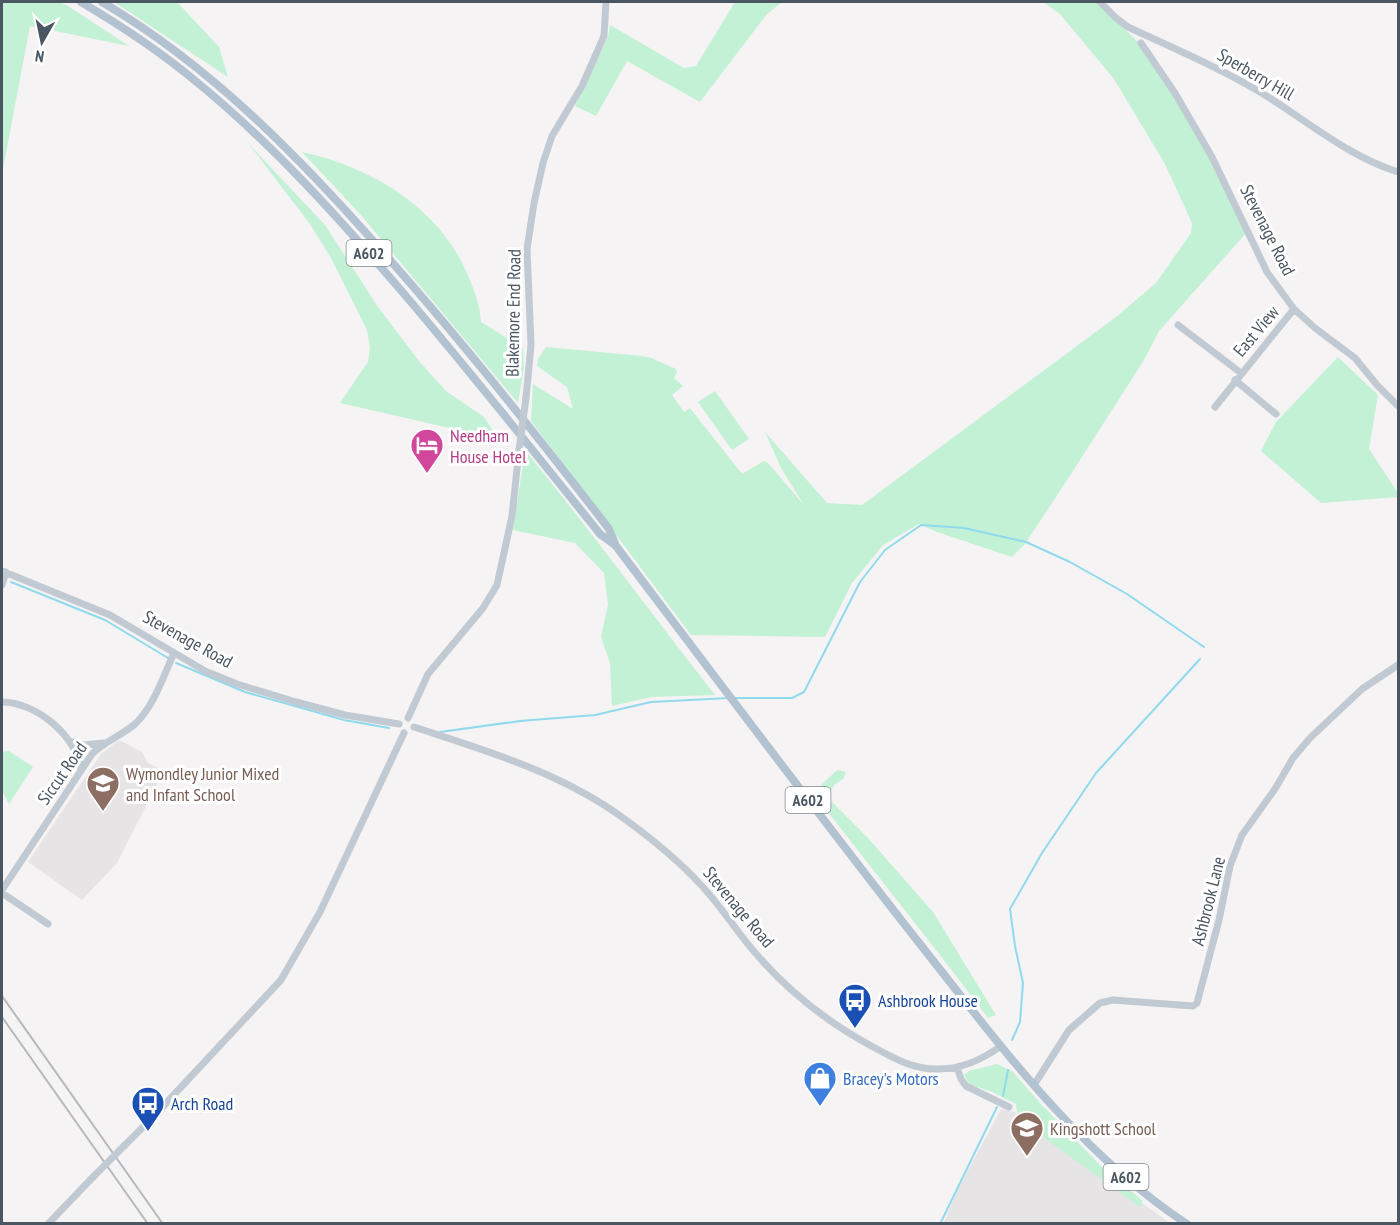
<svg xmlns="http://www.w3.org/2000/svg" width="1400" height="1225" viewBox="0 0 1400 1225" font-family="'PT Sans Narrow',sans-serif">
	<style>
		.education { fill: #e6e4e5 }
		.green { fill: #c3f1d5 }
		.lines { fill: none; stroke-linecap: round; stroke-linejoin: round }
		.stream { stroke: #90daee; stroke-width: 2 }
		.minor { stroke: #c1cad2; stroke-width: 7 }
		.major { stroke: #b3c2d1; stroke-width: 8 }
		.rail { stroke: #b5b8bd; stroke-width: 2 }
		.minor-bridge { stroke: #c1cad2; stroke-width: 7 }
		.labels { text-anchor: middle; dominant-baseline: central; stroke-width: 6; stroke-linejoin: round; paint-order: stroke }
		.shield { fill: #fff; stroke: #808990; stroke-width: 1.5 }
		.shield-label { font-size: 16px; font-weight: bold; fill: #4a5661 }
		.street-label { font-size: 18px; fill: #4a5661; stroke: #fff }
		.hotel-label { font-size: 18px; fill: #b23c85; stroke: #fff; text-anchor: start }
		.education-label { font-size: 18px; fill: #785e54; stroke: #fff; text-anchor: start }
		.transit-label { font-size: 18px; fill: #164399; stroke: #fff; text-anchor: start }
		.shop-label { font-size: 18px; fill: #366cbe; stroke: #fff; text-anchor: start }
	</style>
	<rect width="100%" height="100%" fill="#f5f3f3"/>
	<path class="education" d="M119,740l23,12 6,11 16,8 -47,92 -35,37 -54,-38 73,-108z
		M1001,1109l14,3 155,111 -227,1 15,-35z"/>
	<path class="green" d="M2,2h57l9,4 61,40 -99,-20 -27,143h-1z
		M114,2h63l42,45 9,30z
		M735,2h47l-16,13 -66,87 -73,-41 -31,55 -21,-10 33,-69 2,-12 74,43 12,-2z
		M1043,2h54l41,40 35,53 33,57 41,80 -88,99 -15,29 -73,114 -46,70 -13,13 -75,-25 -18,-8 -36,21 -31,38 -27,54 -134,-2 -160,-214 2,-37 40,25 -6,-22 -30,-21 1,-7 8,-12 96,9 9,2 25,11 1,3 -3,6 9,8 -11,9 12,17 6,-4 52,66 22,-13 4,2 36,42 -23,-37 -16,-36 62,71 35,2 254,-188 40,-34 35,-50 1,-10 -27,-59 -51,-85 -54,-65z
		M248,143l77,82 53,82 41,54 27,30 38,26 14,22 -158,-36 28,-41 2,-14 -3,-18 -36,-72 -21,-34z
		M302,152c70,15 140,57 167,126 6,15 11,27 12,44l42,26 1,20 -6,35 -158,-189z
		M1338,357l40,38 -9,54 29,44v4l-77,6 -60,-52 15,-29z
		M715,391l34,48 -17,11 -34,-48z
		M525,450c65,80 126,163 190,245l-64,2 -39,9 -2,-43 -9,-26 7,-32 -4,-32 -29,-30 -62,-13z
		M9,751l24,16 -24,37 -7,-13v-39z
		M837,770l9,2 -3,7 -9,6 -6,13 39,39 66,75 63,103 -8,3 -41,-54 -134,-171z
		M997,1064l15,7 29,33 64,66 38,31 -3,6 -122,-88 -2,-15 -24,-12 -23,-8 -5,-9 5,-4z"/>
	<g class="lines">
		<path class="stream" d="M11,582l94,38 63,38
			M176,663l69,29 99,28 45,8
			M734,698h58l12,-6 56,-110 25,-32 36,-25 43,3 62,14 44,20 57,32 77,53
			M440,732l80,-11 75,-6 56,-13 78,-4
			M1012,1040l8,-18 3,-39 -8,-37 -5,-37 32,-56 54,-80 104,-114
			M1003,1096l5,-26
			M940,1224l57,-117"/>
		<path class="minor" d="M1100,2l16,16 12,9c45,21 90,40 132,65 45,27 87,64 138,80
			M1141,43l34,50 37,64 55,115 27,37 21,19 40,30 22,27 21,21
			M1178,325l63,48
			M1235,380l41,34
			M526,398l5,-53 -4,-96 7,-46 9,-40 9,-27 30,-50 22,-50 2,-34
			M1215,407l79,-98
			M2,571l108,44 95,56 32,13 59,18 49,13 54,9
			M2,585l4,-13
			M2,702c34,0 75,34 79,68
			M408,718l20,-44 55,-66 14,-23 15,-69 7,-66
			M414,727c73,24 149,46 212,93 26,19 53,41 75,65 21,22 37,49 57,71 33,38 72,68 117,92 20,11 40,22 64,21 23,0 44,-10 62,-23
			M72,742l12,3 19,-2
			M2,890l90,-136c13,-13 29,-18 43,-30 19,-18 28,-47 39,-71
			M2,893l46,31
			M957,1067l4,12 5,7 43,21
			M1034,1085l35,-55 31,-27 13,-3 80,6 4,-3 22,-83 11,-54 12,-31 33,-46 18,-31 17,-20 52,-49 36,-24
			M124,1146l31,-31 126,-135 39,-68 84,-179
			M48,1224l46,-48"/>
		<path class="major" d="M81,2c39,23 77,48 112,77 79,64 146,139 212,216 67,79 131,159 195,239l15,11
			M102,2c109,64 197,155 280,249 80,90 154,183 227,278l7,17c99,131 198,263 300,393 81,102 160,212 271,285"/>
		<path class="rail" d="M2,996l161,228
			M2,1017l146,207"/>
		<path class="minor-bridge" d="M519,450l7,-52
			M94,1176l30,-30"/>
	</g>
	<defs>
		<symbol id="hotel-pin" viewBox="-11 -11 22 30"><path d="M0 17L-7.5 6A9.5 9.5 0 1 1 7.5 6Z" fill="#d1479c" stroke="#fff"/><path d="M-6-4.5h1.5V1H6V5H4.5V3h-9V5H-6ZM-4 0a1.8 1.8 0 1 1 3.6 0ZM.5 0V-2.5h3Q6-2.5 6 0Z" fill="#fff"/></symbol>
		<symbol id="school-pin" viewBox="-11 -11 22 30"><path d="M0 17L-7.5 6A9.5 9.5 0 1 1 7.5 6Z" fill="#8d6e63" stroke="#fff"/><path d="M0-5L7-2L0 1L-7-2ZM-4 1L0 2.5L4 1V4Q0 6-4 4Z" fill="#fff"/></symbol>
		<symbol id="bus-pin" viewBox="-11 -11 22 30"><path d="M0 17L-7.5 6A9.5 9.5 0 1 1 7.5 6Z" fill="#1a4fb4" stroke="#fff"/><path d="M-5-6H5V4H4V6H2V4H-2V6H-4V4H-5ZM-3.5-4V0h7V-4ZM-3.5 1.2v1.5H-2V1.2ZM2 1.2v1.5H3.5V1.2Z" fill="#fff"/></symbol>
		<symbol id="shop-pin" viewBox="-11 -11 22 30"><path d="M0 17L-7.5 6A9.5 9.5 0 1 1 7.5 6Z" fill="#3f7fe0" stroke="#fff"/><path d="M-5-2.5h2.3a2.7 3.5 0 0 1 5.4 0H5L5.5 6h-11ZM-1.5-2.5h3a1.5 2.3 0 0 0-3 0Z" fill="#fff"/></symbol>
	</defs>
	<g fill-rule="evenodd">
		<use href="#hotel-pin" x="408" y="426" width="38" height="52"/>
		<use href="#school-pin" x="84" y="764" width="38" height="52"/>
		<use href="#bus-pin" x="836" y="981" width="38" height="52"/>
		<use href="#shop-pin" x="801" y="1059" width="38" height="52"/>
		<use href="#bus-pin" x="129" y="1084" width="38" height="52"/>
		<use href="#school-pin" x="1008" y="1109" width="38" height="52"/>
	</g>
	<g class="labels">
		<g class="shield">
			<rect x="346.5" y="240" width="45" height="26" rx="4.5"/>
			<rect x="785.5" y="787" width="45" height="26" rx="4.5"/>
			<rect x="1103.5" y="1164" width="45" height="26" rx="4.5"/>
		</g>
		<g class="shield-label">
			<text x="369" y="253">A602</text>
			<text x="808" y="800">A602</text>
			<text x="1126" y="1177">A602</text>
		</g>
		<g class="street-label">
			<text transform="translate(1256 74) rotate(30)">Sperberry Hill</text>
			<text transform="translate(1268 230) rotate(63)">Stevenage Road</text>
			<text transform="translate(513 313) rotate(-89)">Blakemore End Road</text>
			<text transform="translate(1256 331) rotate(-50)">East View</text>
			<text transform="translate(188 639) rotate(29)">Stevenage Road</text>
			<text transform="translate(62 773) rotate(-55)">Siccut Road</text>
			<text transform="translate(1208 901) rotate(-76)">Ashbrook Lane</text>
			<text transform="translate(739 907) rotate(50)">Stevenage Road</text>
		</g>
		<g class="hotel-label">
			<text x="450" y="435">Needham<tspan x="450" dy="21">House Hotel</tspan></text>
		</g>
		<g class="education-label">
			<text x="126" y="773">Wymondley Junior Mixed<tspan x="126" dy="21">and Infant School</tspan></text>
			<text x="1050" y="1128">Kingshott School</text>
		</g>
		<g class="transit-label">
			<text x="878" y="1000">Ashbrook House</text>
			<text x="171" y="1103">Arch Road</text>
		</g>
		<g class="shop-label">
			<text x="843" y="1078">Bracey's Motors</text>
		</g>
	</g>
	<rect width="1400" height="1225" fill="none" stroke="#4a5661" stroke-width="6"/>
	<g transform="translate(42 42) rotate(189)" stroke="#ffffff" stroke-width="4.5" paint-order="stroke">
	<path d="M0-4.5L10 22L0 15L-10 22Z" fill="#4a5661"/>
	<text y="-9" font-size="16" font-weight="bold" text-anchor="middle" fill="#4a5661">N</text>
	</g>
</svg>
